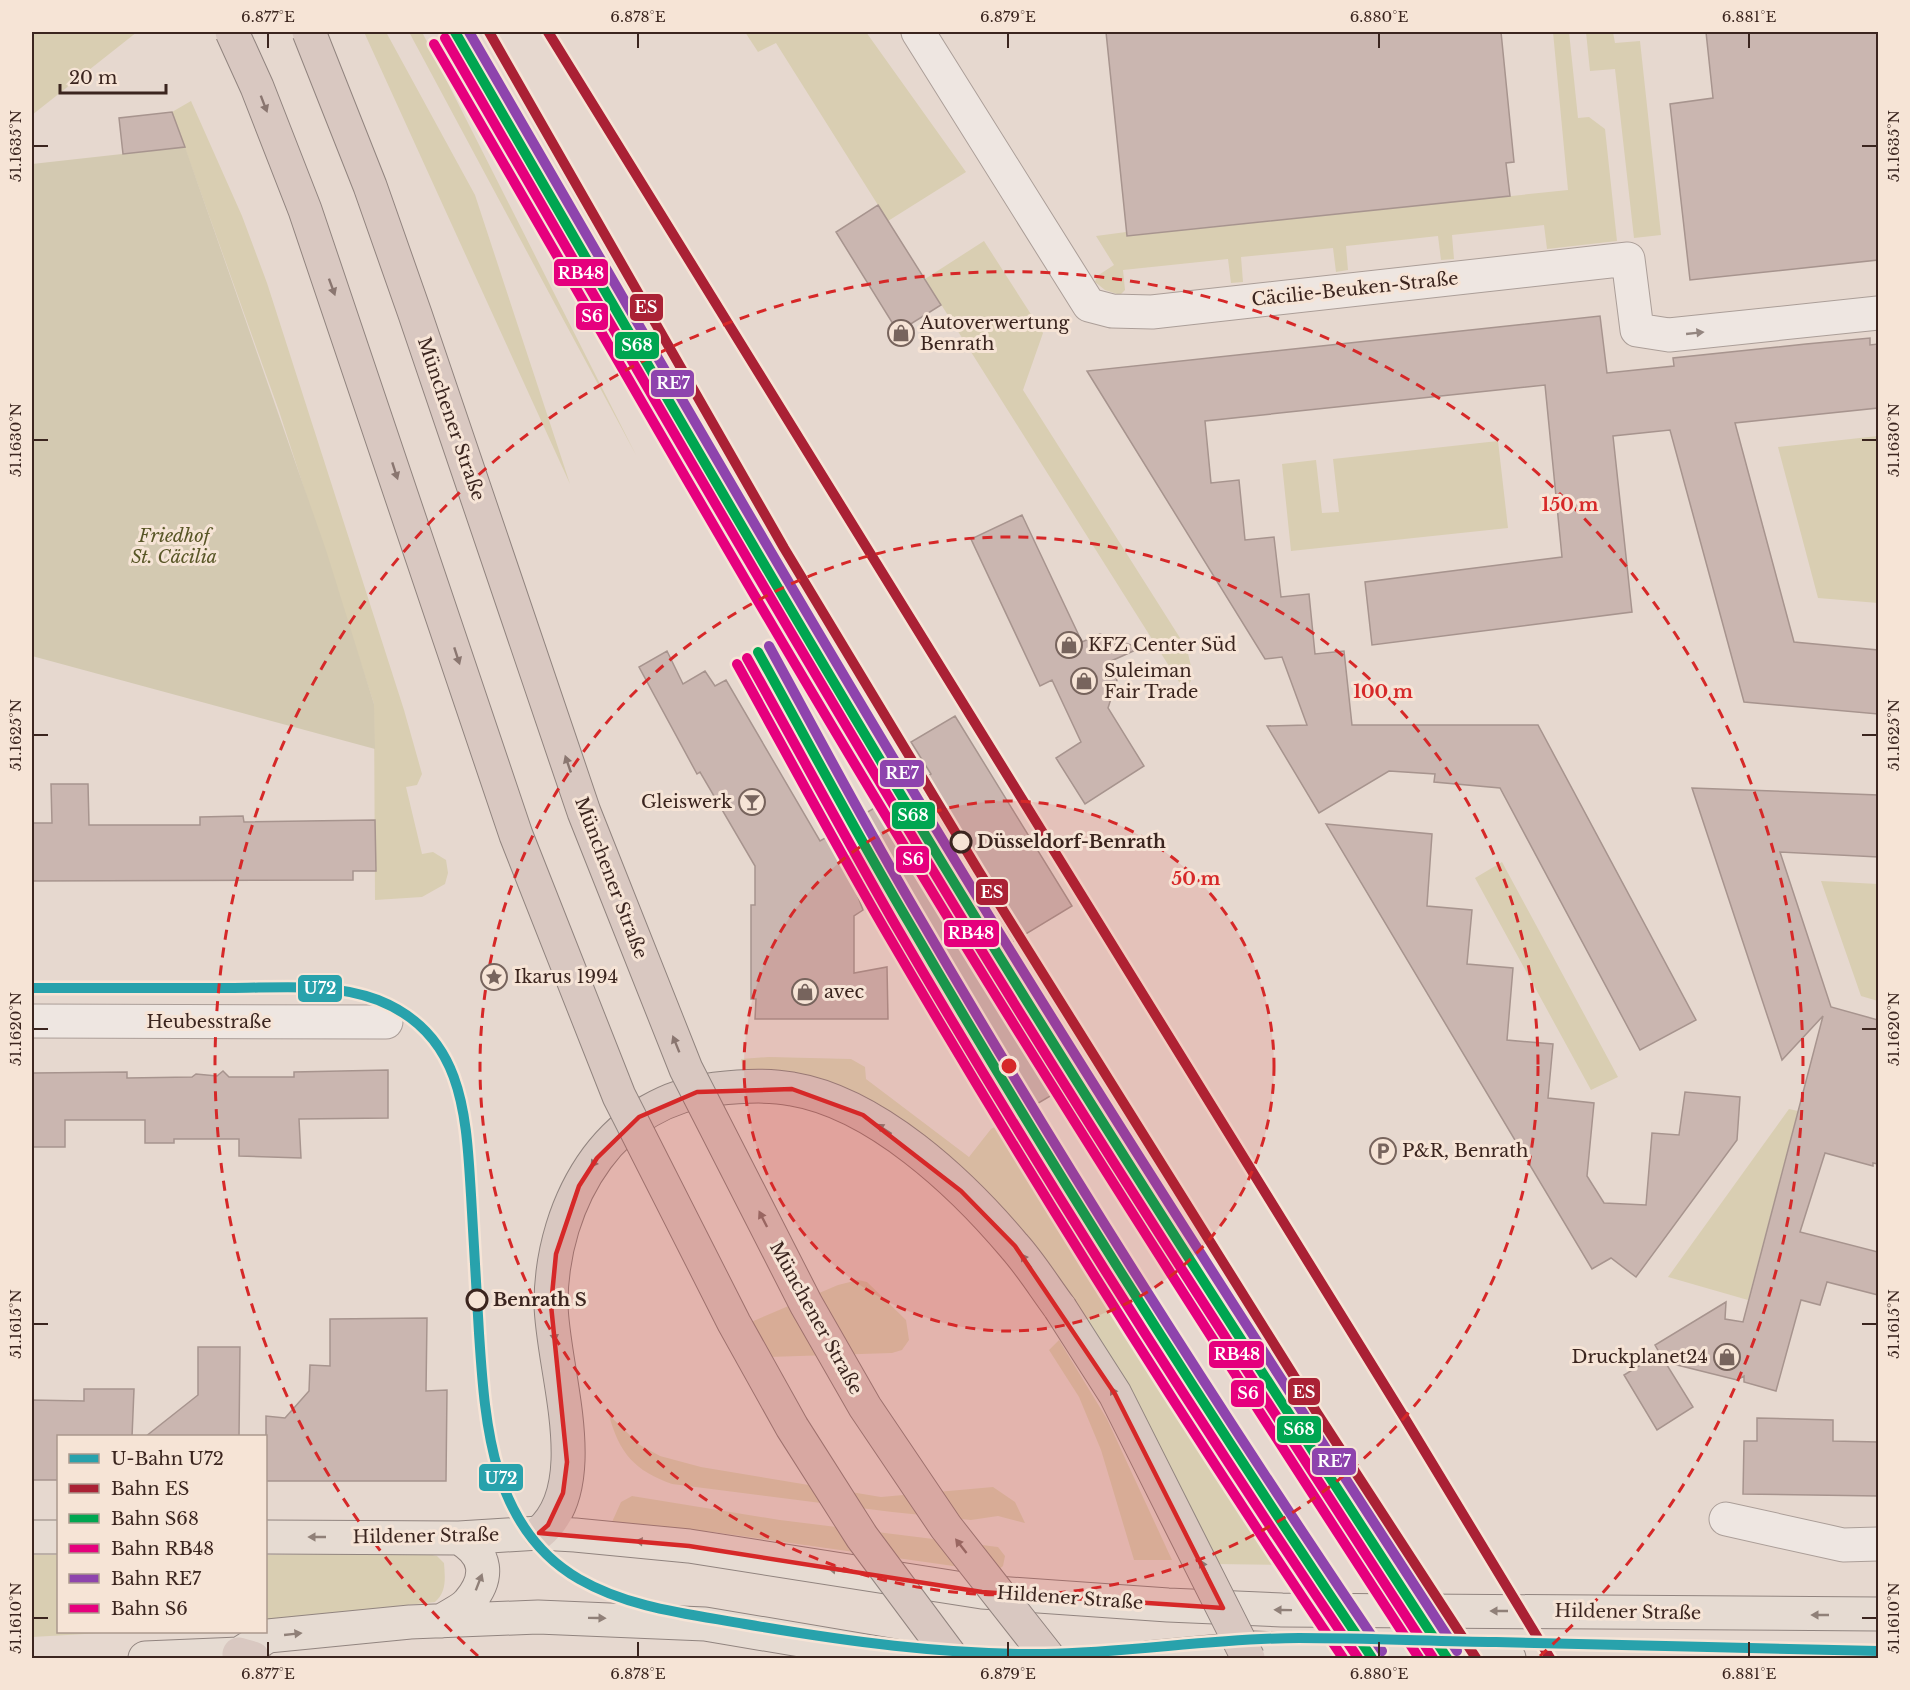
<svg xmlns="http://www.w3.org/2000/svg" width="1910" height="1690" viewBox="0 0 1910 1690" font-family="'Libre Baskerville',serif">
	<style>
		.green { fill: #d9ceb2 }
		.cemetery { fill: #d3c9b1 }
		.building { fill: #cab6b0; stroke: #a7948e; stroke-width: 1.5 }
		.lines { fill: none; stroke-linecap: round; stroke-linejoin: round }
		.street-casing { stroke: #ab9e98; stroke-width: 35 }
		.primary-casing { stroke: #91847f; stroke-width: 35 }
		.highway-casing { stroke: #91847f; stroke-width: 35 }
		.street { stroke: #eee6e1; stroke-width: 33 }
		.primary { stroke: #e6dbd2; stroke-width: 33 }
		.highway { stroke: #d9c8c1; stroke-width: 33 }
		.highway-bridge-casing { stroke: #91847f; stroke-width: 35; stroke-linecap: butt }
		.highway-bridge { stroke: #d9c8c1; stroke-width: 33 }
		.rail-1-casing { stroke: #f6e4d6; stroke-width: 15 }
		.rail-2-casing { stroke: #f6e4d6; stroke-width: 15 }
		.rail-3-casing { stroke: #f6e4d6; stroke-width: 15 }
		.rail-4-casing { stroke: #f6e4d6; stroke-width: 15 }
		.rail-5-casing { stroke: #f6e4d6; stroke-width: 15 }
		.rail-1 { stroke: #aa2135; stroke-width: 10 }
		.rail-2 { stroke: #00a651; stroke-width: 10 }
		.rail-3 { stroke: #e5007d; stroke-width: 10 }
		.rail-4 { stroke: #8e44ad; stroke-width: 10 }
		.rail-5 { stroke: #e6007e; stroke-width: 10 }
		.metro-1-casing { stroke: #f6e4d6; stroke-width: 15 }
		.metro-1 { stroke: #28a2ac; stroke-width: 10 }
		.oneway { fill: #8a7670 }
		.oneway2 { fill: #948680 }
		.oneway3 { fill: #908078 }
		.marked { fill: #d62828; fill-opacity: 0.2; stroke: #d62828; stroke-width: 4.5; stroke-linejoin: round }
		.ticks { fill: none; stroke: #3b251f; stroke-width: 2 }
		.ring { fill: none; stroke: #d62828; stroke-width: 3; stroke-dasharray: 10 8 }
		.stop-dot { fill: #f6e4d6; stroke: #3b251f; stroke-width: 3 }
		.labels { text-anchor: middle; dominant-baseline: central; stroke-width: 6; stroke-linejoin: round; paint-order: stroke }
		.street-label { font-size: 18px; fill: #3b251f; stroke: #f6e4d6 }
		.poi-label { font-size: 18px; fill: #3b251f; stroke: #f6e4d6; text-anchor: start }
		.park-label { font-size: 18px; font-style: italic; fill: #585626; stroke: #f6e4d6 }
		.stop-label { font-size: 18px; font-weight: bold; fill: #3b251f; stroke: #f6e4d6; text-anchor: start }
		.centre { fill: #d62828; stroke: #f6e4d6; stroke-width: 3 }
		.ring-label { font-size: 18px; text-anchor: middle; font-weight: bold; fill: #d62828; stroke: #f6e4d6; stroke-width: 6; stroke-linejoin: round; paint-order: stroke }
		.line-badge { stroke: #f6e4d6; stroke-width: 2 }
		.badge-label { font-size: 16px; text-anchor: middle; font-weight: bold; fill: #fff }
		.neatline { fill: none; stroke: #3b251f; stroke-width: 2 }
		.ticks-label { font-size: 15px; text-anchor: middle; fill: #3b251f }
	</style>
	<rect width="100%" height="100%" fill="#e6d8cf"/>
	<path class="green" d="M32,32h105l-105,83z
		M364,32h22l89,163 95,289z
		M409,32h13l214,423z
		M745,32h121l100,140 -78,49 -112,-178 -18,9z
		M1553,32h16l9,86 11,-1 16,12 12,112 -70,8 -3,-24 -92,10 2,24 -13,1 -3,-24 -92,10 2,24 -12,2 -3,-24 -92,9 2,25 -12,1 -3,-24 -105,11 2,20 -5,5 -15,-5 -10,-8 2,-6 17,-11 -18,-29 30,-4 1,4 441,-46z
		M1586,32h27l2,11 25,-2 21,194 -27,3 -19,-169 -25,2z
		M191,101l51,115 25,67 137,427 18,64 -5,11 -11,2 16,67 11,-2 13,8 2,13 -3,11 -23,13 -47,3 -1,-196 -95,-293 -107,-299z
		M984,241l59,92 -20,57 164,259 6,26 -7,18 -261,-414z
		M1878,436v167l-60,-5 -40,-151z
		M1498,441l10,87 -217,23 -9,-87 34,-4 6,53 17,-1 -6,-53z
		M1502,862l116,215 -27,13 -116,-212z
		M1821,881l57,3v117l-17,-5z
		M769,1057l82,2 14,8 1,12 103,78 22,-28 23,-13 277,449 -77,-1 -258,-392 -212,-96 -3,-17z
		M1789,1109l9,2 -50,189 -80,-23z
		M858,1280l9,2 39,38 3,20 -7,10 -10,3 -123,4 -25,-32 94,-40z
		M1059,1340l48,79 65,141h-38l-33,-110 -22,-53 -30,-47z
		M609,1415l31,30 20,11 41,11 180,30 112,-10 22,15 10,21 -27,-7 -27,4 -79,-8 -220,-28c-37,-13 -53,-31 -63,-69z
		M632,1496l148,24 218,27 7,9 -2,10 -7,6 -283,-40 -101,-10 9,-20z
		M422,1553l15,3 7,7c1,14 3,29 -9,39l-169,18v-65z
		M32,1555h26v77h62l-88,5z"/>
	<path class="cemetery" d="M185,147l141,403 48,154 1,45 -343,-93v-492z"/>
	<path class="building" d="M1106,32h395l13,130 -8,1 4,33 -383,40z
		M1706,32h172v228l-188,20 -20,-176 43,-6z
		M172,112l13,35 -62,7 -4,-36z
		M878,205l63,100 -43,27 -62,-100z
		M1600,316l7,57 67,-7 -1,-8 133,-14 64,-6v7l8,-1v64l-143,15 59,219 84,8v64l-134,-12 -74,-272 -57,6 19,176 -260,33 -7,-63 197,-25 -17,-172 -340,36 6,62 28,-3 6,60 29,-3 7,60 28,-3 6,60 29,-3 8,74h186l158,295 -56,30 -140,-262 -66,-6 1,-8 -46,-3 -70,42 -52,-87 40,-1 -25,-68 -17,2 -178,-288z
		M1022,515l60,127 18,-8 40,14 -31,14 8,18 -9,28 36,58 -59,38 -29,-46 25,-16 -29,-62 -12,6 -69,-147z
		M667,651l16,33 22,-13 10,15 11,-6 94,161 14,-8 29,77 -9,6v57l33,-6 1,52h-133l1,-20h-5v-94h4v-39l-55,-94 -3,2 -58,-107z
		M955,716l117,190 -81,49 78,130 -39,23 -174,-289 75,-45 -20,-32z
		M51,784h37l1,41h111v-8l43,-1 1,6 131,-2 1,51h-23v9l-321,1v-58h20z
		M1692,788l186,7v62l-98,-5 51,155 47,13v144l-5,-1v3l-48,-13 -25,79 78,20v43l-51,-13 -7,23 -19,-5 -25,91 -32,-9v-6l-7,4 -72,-18 28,45 -36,23 -33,-55 36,-22 3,6 -8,-14 71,-43 -1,17 18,3 80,-306 -41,44z
		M1326,824l106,10 -5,72 45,4 -5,54 46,4 -6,72 46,4 -5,54 46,5 -7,73 17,27 42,2 6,-72 27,2 6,-43 55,5 -3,43 -101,137 -25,-19 -19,11z
		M388,1070v48l-89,1 2,39 -62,-2v-17h-65v4h-29v-23h-80v27h-33v-73l2,-1 93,-1v6l65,-1 4,-3 21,2 6,-5 6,6h65v-5z
		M427,1318l-1,73 21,-1 -1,91h-180v-65l19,2 24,-27 1,-26 20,1v-47z
		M198,1347h42l-1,90h-94l53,-42z
		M84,1389h50l-2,48h-74v43h-26v-80l52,1z
		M1757,1418l76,2v21l45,1v54l-135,-2 1,-53h13z"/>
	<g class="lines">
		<defs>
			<path id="street" d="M918,32l171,273 23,6 40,1 476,-53 9,71 32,5 209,-22
				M32,1021l354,1
				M1726,1519l117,26 35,-1"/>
			<path id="primary" d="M32,1537h26
				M266,1537l193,1 80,-5 36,2 114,11 293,46 186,13 114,5 596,4
				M441,1621c9,-6 22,-11 28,-19 21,-25 18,-48 -10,-64
				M145,1658l94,-4 29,-18 142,-14 128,-5 167,7 202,34
				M1147,1658l107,-10 255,10"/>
			<path id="highway" d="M539,1533c57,-48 13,-164 12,-229 0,-50 15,-104 46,-146 29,-39 70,-63 118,-69 25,-3 52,-5 77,0 84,14 169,94 222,157 17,19 31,42 46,62
				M239,1654l14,4"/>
		</defs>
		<use href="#street" class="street-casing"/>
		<use href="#primary" class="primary-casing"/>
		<use href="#highway" class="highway-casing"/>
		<use href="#street" class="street"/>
		<use href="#primary" class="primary"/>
		<use href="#highway" class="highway"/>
		<defs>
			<path id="highway-bridge" d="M232,32l25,55 48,123 211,625 103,261 115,227 58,104 70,110 90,121
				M309,32l61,154 45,128 169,498 102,257 120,235 59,103 81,120 103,131
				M1060,1308l55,86 133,264"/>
		</defs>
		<use href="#highway-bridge" class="highway-bridge-casing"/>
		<use href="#highway-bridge" class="highway-bridge"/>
		<defs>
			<path id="rail-1" d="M489,32l295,516 194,322 339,543 159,245
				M548,32l856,1385 146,241"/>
			<path id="rail-2" d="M455,32c162,279 322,559 489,834 162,267 333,530 503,792
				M758,652c50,90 98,181 150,269 146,251 302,496 464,737"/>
			<path id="rail-3" d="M445,38c161,278 321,556 487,831 161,267 332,528 501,789
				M747,658c50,89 98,179 149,268 145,249 301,493 462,732"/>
			<path id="rail-4" d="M469,32c161,277 320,556 487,830 162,266 332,528 501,789
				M769,646c49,90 97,181 149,269 146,251 302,496 464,736"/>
			<path id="rail-5" d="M434,44c163,279 322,560 491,836 160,263 327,521 494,778
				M737,664c50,90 99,182 151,271 144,246 296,487 455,723"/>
		</defs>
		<use href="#rail-1" class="rail-1-casing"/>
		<use href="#rail-2" class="rail-2-casing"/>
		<use href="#rail-3" class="rail-3-casing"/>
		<use href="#rail-4" class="rail-4-casing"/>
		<use href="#rail-5" class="rail-5-casing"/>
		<use href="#rail-1" class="rail-1"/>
		<use href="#rail-2" class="rail-2"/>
		<use href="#rail-3" class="rail-3"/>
		<use href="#rail-4" class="rail-4"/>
		<use href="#rail-5" class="rail-5"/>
		<defs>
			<path id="metro-1" d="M32,988c66,0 131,0 197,0 49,0 102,-6 149,12 86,34 88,115 93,195 3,46 5,92 8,138 6,91 12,195 100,246 50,29 110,35 166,45 99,17 199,31 300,30 85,-1 169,-16 254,-16 65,0 131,3 197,4 127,3 255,6 382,9"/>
		</defs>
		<use href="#metro-1" class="metro-1-casing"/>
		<use href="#metro-1" class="metro-1"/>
	</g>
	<defs><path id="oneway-solid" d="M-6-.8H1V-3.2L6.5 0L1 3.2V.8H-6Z" transform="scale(1.5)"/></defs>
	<g class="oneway">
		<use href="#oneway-solid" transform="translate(264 104) rotate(69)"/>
		<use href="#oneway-solid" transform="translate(332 287) rotate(70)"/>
		<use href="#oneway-solid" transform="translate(395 471) rotate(72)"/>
		<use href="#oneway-solid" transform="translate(457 656) rotate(72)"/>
		<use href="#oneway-solid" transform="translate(568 764) rotate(-109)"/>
		<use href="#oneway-solid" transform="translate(676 1044) rotate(-112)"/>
		<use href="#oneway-solid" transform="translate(884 1129) rotate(-147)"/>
		<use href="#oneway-solid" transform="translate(596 1160) rotate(126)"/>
		<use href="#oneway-solid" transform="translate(763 1219) rotate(-117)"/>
		<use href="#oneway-solid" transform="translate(1026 1261) rotate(-126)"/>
		<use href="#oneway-solid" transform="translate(554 1333) rotate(83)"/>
		<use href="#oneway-solid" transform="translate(1115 1395) rotate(-120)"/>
		<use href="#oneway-solid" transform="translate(961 1546) rotate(-128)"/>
		<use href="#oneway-solid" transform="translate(1204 1568) rotate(-116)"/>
	</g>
	<use class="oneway2" href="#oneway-solid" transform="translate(1695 333) rotate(-6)"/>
	<g class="oneway3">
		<use href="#oneway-solid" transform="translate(317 1537) rotate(-180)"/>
		<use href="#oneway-solid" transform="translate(644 1542) rotate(-174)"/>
		<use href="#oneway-solid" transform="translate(837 1570) rotate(-170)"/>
		<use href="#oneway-solid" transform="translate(479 1582) rotate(-69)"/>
		<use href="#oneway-solid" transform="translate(1283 1610) rotate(-179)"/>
		<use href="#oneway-solid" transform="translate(1499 1611) rotate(-180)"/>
		<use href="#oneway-solid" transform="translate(1820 1615) rotate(-180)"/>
		<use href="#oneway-solid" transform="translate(597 1618) rotate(1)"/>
		<use href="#oneway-solid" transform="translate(293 1634) rotate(-6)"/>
	</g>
	<path class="marked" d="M792,1089l71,26 98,76 54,55 100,148 108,214 -241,-16 -293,-46 -150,-13 9,-8 15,-32 4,-31 -16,-157 5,-51 23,-68 18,-28 42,-41 58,-25z"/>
	<path class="ticks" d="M268,33v15M638,33v15M1008,33v15M1379,33v15M1749,33v15M33,146h15M1862,146h15M33,440h15M1862,440h15M33,735h15M1862,735h15M33,1029h15M1862,1029h15M33,1324h15M1862,1324h15M33,1618h15M1862,1618h15M268,1642v15M638,1642v15M1008,1642v15M1379,1642v15M1749,1642v15"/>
	<circle cx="1009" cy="1066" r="265" fill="#d62828" fill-opacity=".12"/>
	<g class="ring">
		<circle cx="1009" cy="1066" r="265"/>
		<circle cx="1009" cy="1066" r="529"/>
		<path d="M478 1656A794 794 0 1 1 1540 1656"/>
	</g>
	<defs>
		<symbol id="shop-ring" viewBox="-11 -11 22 22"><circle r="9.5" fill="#f6e4d6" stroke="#77645d" stroke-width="1.5"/><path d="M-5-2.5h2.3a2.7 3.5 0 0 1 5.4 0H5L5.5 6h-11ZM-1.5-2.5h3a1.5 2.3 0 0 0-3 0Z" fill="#77645d"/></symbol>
		<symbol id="bar-ring" viewBox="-11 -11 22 22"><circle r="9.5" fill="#f6e4d6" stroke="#77645d" stroke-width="1.5"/><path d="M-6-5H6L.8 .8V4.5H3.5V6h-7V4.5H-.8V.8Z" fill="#77645d"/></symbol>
		<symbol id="sight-ring" viewBox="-11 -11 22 22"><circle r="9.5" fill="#f6e4d6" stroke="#77645d" stroke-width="1.5"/><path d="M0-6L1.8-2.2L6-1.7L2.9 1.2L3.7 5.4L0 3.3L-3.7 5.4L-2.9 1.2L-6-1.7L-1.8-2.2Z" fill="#77645d"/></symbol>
		<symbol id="parking-ring" viewBox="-11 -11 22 22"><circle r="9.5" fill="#f6e4d6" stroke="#77645d" stroke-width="1.5"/><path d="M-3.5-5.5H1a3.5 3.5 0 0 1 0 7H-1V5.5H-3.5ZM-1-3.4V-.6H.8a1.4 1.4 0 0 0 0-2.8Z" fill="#77645d"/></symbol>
	</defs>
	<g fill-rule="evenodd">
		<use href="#shop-ring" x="886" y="318" width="30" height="30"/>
		<use href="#shop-ring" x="1054" y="630" width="30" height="30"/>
		<use href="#shop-ring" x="1069" y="666" width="30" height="30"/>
		<use href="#bar-ring" x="737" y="787" width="30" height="30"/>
		<use href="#sight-ring" x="479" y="962" width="30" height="30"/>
		<use href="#shop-ring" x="790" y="977" width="30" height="30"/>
		<use href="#parking-ring" x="1368" y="1136" width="30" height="30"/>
		<use href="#shop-ring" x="1712" y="1342" width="30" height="30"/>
	</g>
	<g class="stop-dot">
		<circle cx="961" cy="842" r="10"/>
		<circle cx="477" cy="1300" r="10"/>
	</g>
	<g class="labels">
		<g class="street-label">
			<text transform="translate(1355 289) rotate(-6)">Cäcilie-Beuken-Straße</text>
			<text transform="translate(451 419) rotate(71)">Münchener Straße</text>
			<text transform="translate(611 878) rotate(69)">Münchener Straße</text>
			<text x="209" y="1022">Heubesstraße</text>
			<text transform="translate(816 1318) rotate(61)">Münchener Straße</text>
			<text transform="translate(426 1536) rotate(-1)">Hildener Straße</text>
			<text transform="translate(1070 1598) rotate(4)">Hildener Straße</text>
			<text transform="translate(1628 1612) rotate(1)">Hildener Straße</text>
		</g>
		<g class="poi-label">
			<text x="920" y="323">Autoverwertung<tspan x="920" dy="21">Benrath</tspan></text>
			<text x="1088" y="645">KFZ Center Süd</text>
			<text x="1104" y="671">Suleiman<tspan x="1104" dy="21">Fair Trade</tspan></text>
			<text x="732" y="802" text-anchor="end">Gleiswerk</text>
			<text x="514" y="977">Ikarus 1994</text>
			<text x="824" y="992">avec</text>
			<text x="1402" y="1151">P&amp;R, Benrath</text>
			<text x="1708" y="1357" text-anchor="end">Druckplanet24</text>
		</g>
		<g class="park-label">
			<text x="174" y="536">Friedhof<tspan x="174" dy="21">St. Cäcilia</tspan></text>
		</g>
		<g class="stop-label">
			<text x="977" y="842">Düsseldorf-Benrath</text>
			<text x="493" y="1300">Benrath S</text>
		</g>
	</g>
	<circle cx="1009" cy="1066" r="9" class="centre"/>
	<g class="ring-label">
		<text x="1570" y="511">150 m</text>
		<text x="1383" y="698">100 m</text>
		<text x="1196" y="885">50 m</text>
	</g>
	<g class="line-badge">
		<rect x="553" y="258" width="56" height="29" rx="6" fill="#e5007d"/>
		<rect x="629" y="293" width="35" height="29" rx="6" fill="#aa2135"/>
		<rect x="575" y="302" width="34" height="29" rx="6" fill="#e6007e"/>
		<rect x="614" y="331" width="46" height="29" rx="6" fill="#00a651"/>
		<rect x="650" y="369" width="45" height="29" rx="6" fill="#8e44ad"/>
		<rect x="879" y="759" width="46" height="29" rx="6" fill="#8e44ad"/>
		<rect x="891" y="801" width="45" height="29" rx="6" fill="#00a651"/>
		<rect x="895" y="845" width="35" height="29" rx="6" fill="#e6007e"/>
		<rect x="975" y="878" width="34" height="28" rx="6" fill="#aa2135"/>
		<rect x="943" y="919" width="57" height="29" rx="6" fill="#e5007d"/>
		<rect x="297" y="974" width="46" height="29" rx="6" fill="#28a2ac"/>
		<rect x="1208" y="1340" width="57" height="29" rx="6" fill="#e5007d"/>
		<rect x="1287" y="1377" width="34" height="29" rx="6" fill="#aa2135"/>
		<rect x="1230" y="1379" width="35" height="29" rx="6" fill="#e6007e"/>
		<rect x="1276" y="1415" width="46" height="29" rx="6" fill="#00a651"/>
		<rect x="1311" y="1447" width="46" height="29" rx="6" fill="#8e44ad"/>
		<rect x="478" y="1463" width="46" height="29" rx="6" fill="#28a2ac"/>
	</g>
	<g class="badge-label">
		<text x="581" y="279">RB48</text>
		<text x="646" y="313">ES</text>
		<text x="592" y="322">S6</text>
		<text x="637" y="351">S68</text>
		<text x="673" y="389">RE7</text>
		<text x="902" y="779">RE7</text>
		<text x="913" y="821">S68</text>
		<text x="913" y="865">S6</text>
		<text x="992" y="898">ES</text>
		<text x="971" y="939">RB48</text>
		<text x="320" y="994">U72</text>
		<text x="1237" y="1360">RB48</text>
		<text x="1304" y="1398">ES</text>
		<text x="1248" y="1399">S6</text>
		<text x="1299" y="1435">S68</text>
		<text x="1334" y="1467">RE7</text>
		<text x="501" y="1484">U72</text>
	</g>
	<rect width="1910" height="1690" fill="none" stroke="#f6e4d6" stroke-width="66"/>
	<rect x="57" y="1435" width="210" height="198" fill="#f6e4d6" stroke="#ab988d" stroke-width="1.5"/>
	<rect x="69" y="1454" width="30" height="9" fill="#28a2ac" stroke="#ab988d" stroke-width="1.5"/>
	<text x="111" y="1465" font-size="18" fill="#3b251f">U-Bahn U72</text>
	<rect x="69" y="1484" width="30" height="9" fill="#aa2135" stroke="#ab988d" stroke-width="1.5"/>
	<text x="111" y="1495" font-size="18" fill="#3b251f">Bahn ES</text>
	<rect x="69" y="1514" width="30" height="9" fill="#00a651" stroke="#ab988d" stroke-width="1.5"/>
	<text x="111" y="1525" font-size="18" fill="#3b251f">Bahn S68</text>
	<rect x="69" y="1544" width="30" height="9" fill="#e5007d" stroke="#ab988d" stroke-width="1.5"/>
	<text x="111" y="1555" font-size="18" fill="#3b251f">Bahn RB48</text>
	<rect x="69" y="1574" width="30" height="9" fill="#8e44ad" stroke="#ab988d" stroke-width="1.5"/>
	<text x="111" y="1585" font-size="18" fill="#3b251f">Bahn RE7</text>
	<rect x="69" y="1604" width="30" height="9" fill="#e6007e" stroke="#ab988d" stroke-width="1.5"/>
	<text x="111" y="1615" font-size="18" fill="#3b251f">Bahn S6</text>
	<path d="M60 84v9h106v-9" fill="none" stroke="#3b251f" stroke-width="3"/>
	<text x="69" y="84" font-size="18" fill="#3b251f" stroke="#f6e4d6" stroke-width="4.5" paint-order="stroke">20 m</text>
	<rect x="33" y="33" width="1844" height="1624" class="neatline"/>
	<g class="ticks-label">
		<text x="268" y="22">6.877°E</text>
		<text x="638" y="22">6.878°E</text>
		<text x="1008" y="22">6.879°E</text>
		<text x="1379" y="22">6.880°E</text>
		<text x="1749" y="22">6.881°E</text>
		<text transform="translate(16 146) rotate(-90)" y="5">51.1635°N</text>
		<text transform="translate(1894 146) rotate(-90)" y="5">51.1635°N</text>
		<text transform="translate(16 440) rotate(-90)" y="5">51.1630°N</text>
		<text transform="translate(1894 440) rotate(-90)" y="5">51.1630°N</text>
		<text transform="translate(16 735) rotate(-90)" y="5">51.1625°N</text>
		<text transform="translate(1894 735) rotate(-90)" y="5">51.1625°N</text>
		<text transform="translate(16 1029) rotate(-90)" y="5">51.1620°N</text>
		<text transform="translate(1894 1029) rotate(-90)" y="5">51.1620°N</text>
		<text transform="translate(16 1324) rotate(-90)" y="5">51.1615°N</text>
		<text transform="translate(1894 1324) rotate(-90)" y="5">51.1615°N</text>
		<text transform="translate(16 1618) rotate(-90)" y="5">51.1610°N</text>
		<text transform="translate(1894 1618) rotate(-90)" y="5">51.1610°N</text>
		<text x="268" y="1679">6.877°E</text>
		<text x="638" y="1679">6.878°E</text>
		<text x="1008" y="1679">6.879°E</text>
		<text x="1379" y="1679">6.880°E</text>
		<text x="1749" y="1679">6.881°E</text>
	</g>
</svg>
